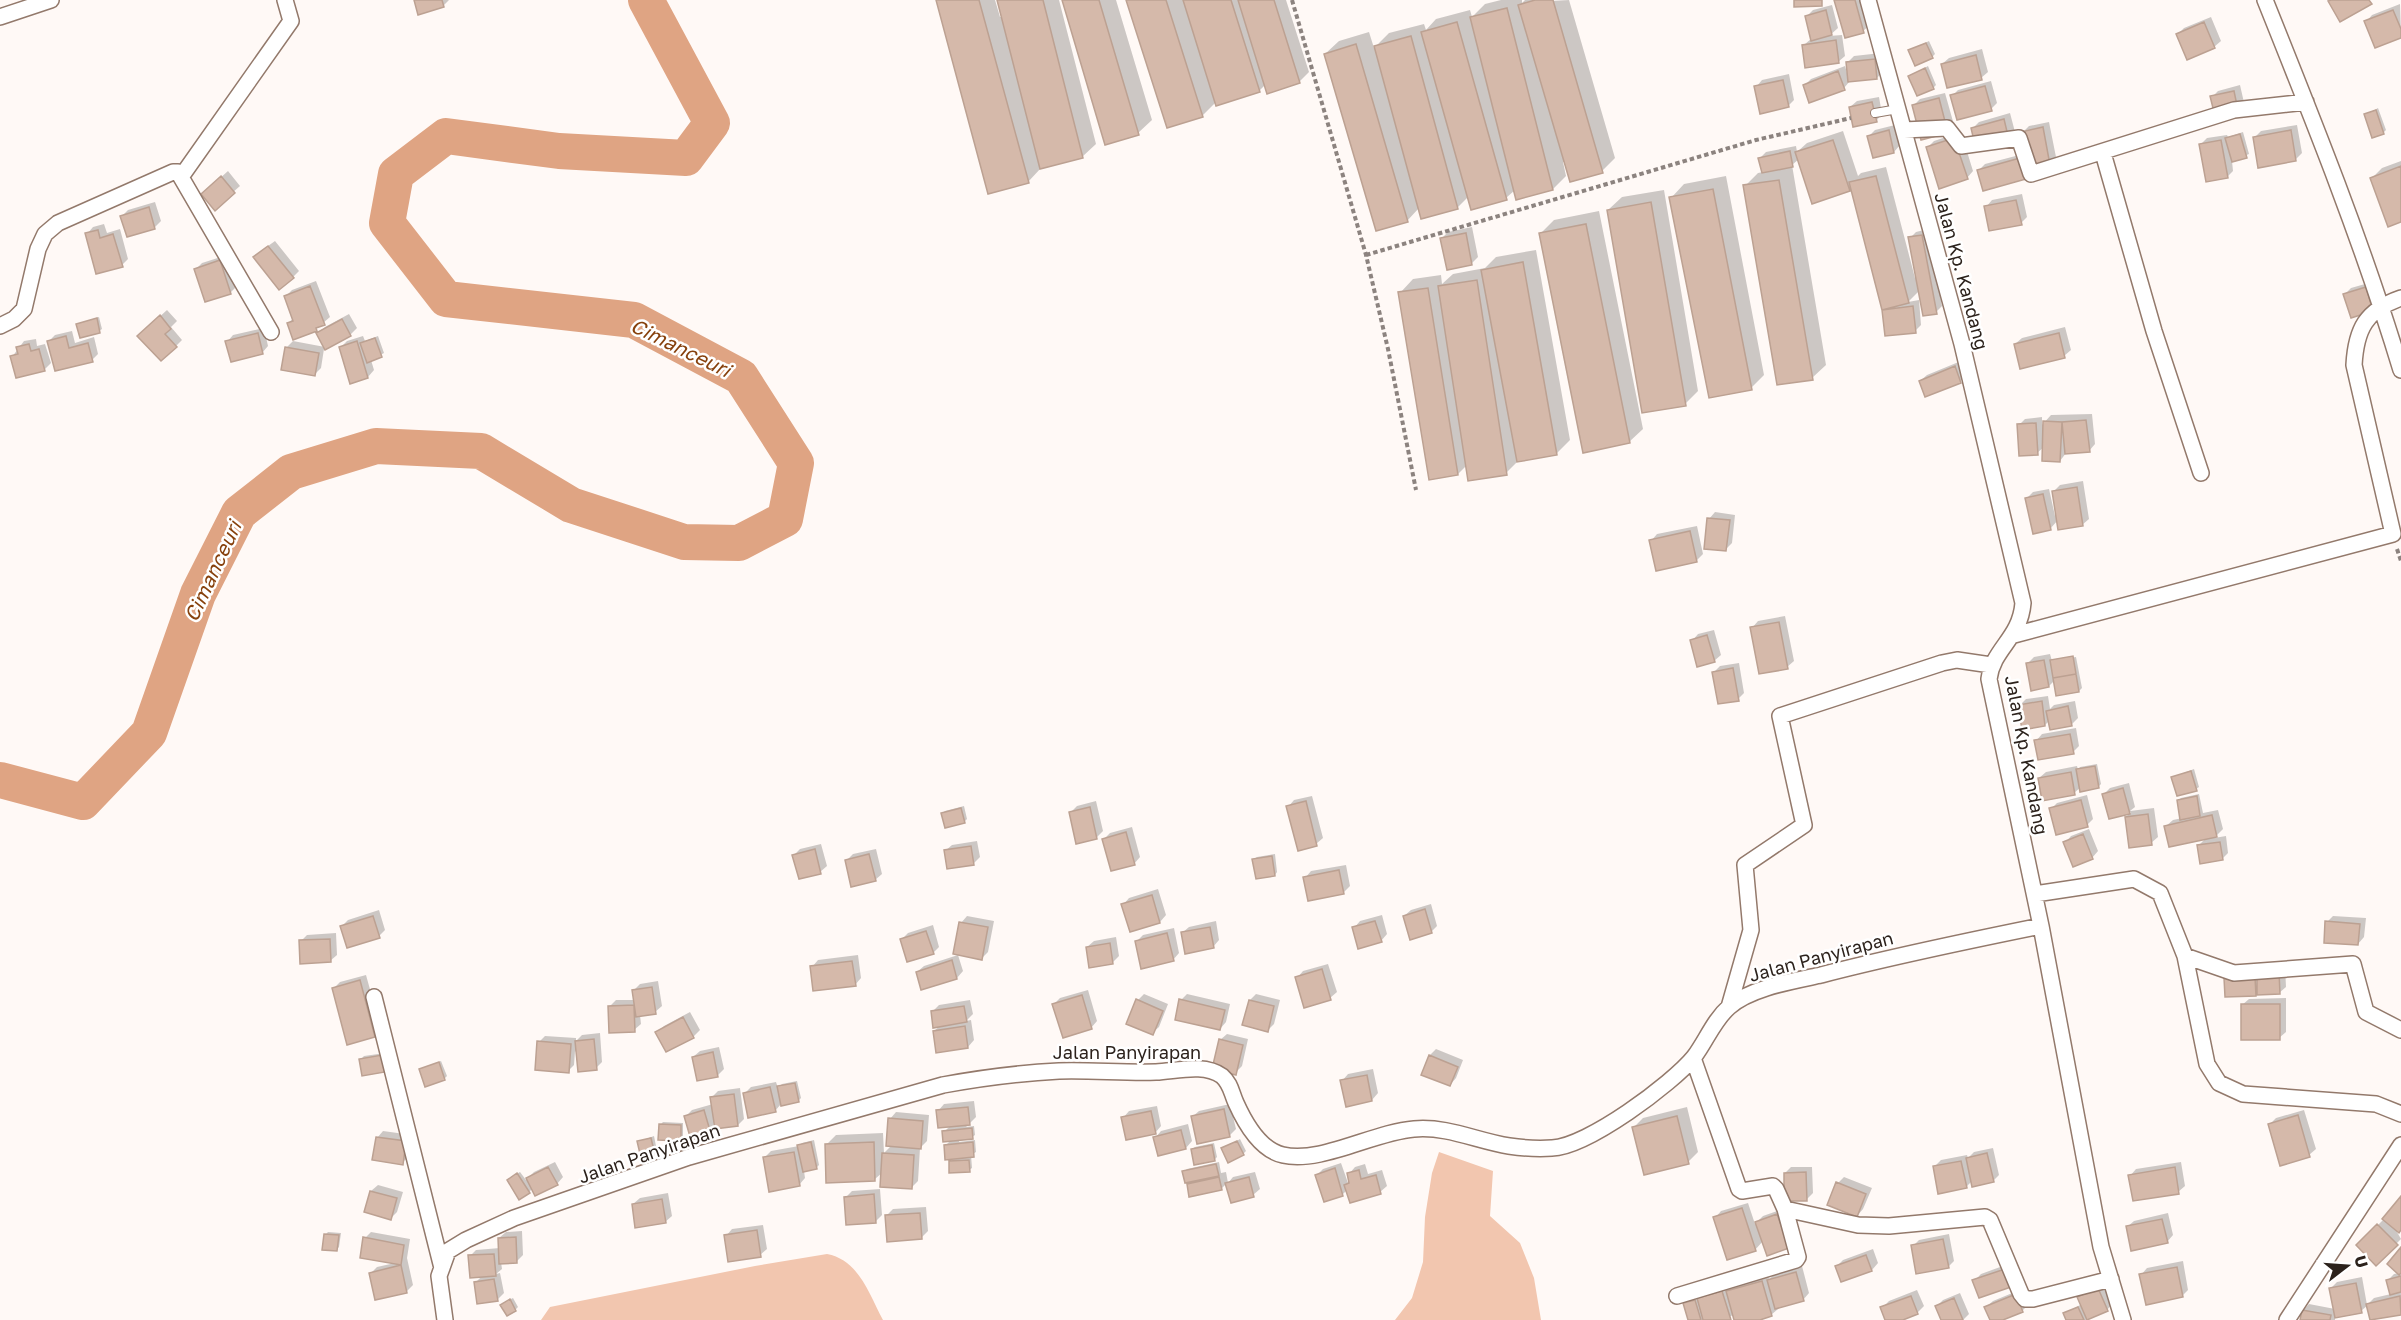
<svg xmlns="http://www.w3.org/2000/svg" width="2401" height="1320" viewBox="0 0 2401 1320" font-family="'Golos Text',sans-serif">
	<style>
		.green { fill: #f2c6af }
		.shadow { fill: #0003 }
		.lines { fill: none; stroke-linecap: round; stroke-linejoin: round }
		.river { stroke: #dfa483; stroke-width: 36 }
		.building { fill: #d5b9aa; stroke: #bca192; stroke-width: 1.5 }
		.lane-casing { stroke: #93796b; stroke-width: 10 }
		.street-casing { stroke: #93796b; stroke-width: 18 }
		.path { stroke: #8c837f; stroke-width: 4; stroke-dasharray: 4.5 3; stroke-linecap: butt }
		.lane { stroke: #fff; stroke-width: 8 }
		.street { stroke: #fff; stroke-width: 15 }
		.labels { text-anchor: middle; dominant-baseline: central; stroke-width: 5; stroke-linejoin: round; paint-order: stroke }
		.street-label { font-size: 18px; fill: #2c221c; stroke: #fff }
		.water-label { font-size: 20px; font-style: italic; fill: #87410d; stroke: #fff }
	</style>
	<rect width="100%" height="100%" fill="#fff9f6"/>
	<path class="green" d="M1439,1152l54,19 -3,45 30,27 14,35 7,42h-146l17,-22 11,-36 2,-45 7,-44z
		M827,1254c32,6 42,40 56,66h-342l9,-13 205,-41z"/>
	<path class="shadow" d="M415,0h34l-6,6z
		M937,0h58l5,17h3l-4,-17h60l37,144 -14,13 -41,11 -13,14z
		M1064,0h52l36,120 -14,13z
		M1128,0h158l23,72 -10,10 -33,2 -7,7 -43,11 -14,14z
		M1501,0h21v3l3,-3h9v2l35,-2 46,158 -13,13 -39,-9 3,14 -13,13 -38,1 -9,8 -37,-2 -12,12h-38l-12,13 -82,-167 14,-13 30,-9 5,16 15,-15 35,-9 2,6 10,-11 34,-9 2,7 13,-13z
		M1836,0h27l7,25 -7,6z
		M2400,4l1,32 -35,-14 6,-7z
		M1832,5l6,23 -9,8 13,-1 3,21 -7,6 -34,-17 8,-7 -5,-22 6,-6z
		M2211,17l10,24 -7,6 -36,-13 6,-6z
		M1929,41l6,13 -3,3 -22,-7z
		M1982,49l6,23 -7,6 -39,-14 7,-6z
		M1881,53l2,18 -6,7 -27,3 -6,7 -39,-3 6,-6 34,-13 2,7v-10l7,-7z
		M1928,66l8,19 -3,3 -23,-12z
		M1789,74l5,26 -6,6 -32,-19 6,-7z
		M1991,81l6,22 -6,6 -39,-13 6,-6z
		M2240,85l5,22 -33,-10 6,-6z
		M1945,93l9,32 -40,-20 6,-6z
		M1879,97l3,17 -6,7 -26,-14 7,-6z
		M2378,108l8,22 -3,3 -17,-18z
		M2010,113l5,19 -7,7 -35,-11 6,-6z
		M2049,122l7,35 -6,6 -71,7 6,-6 42,-11 -4,-21 6,-6z
		M1895,125l5,20 -6,7 -20,4 -5,-20 6,-6z
		M2297,125l5,28 -6,6 -42,-21 7,-7z
		M1843,131l15,45 3,-3 25,-6 29,111 2,-1 -7,-39 6,-6 12,-3 14,77 -6,6 -16,-22 -12,12 11,-2 2,25 -6,6 -29,4 -3,-26 -31,-122 -3,3 -50,-31 -7,6 34,200 -14,13 -67,-192 13,-13 5,-1 -3,-14 6,-6 30,-6 1,6 10,-9z
		M1961,132l12,39 -6,7 -40,-30 7,-7z
		M2243,132l6,22 -17,7 1,10 -6,6 -27,-32 7,-7 20,-3 1,2z
		M2401,161v60l-29,-43 10,-10z
		M228,171l12,15 -25,22 -6,-20z
		M1726,176l38,199 -13,13 -80,-190 13,-14z
		M1664,190l34,201 -13,13 -77,-194 14,-13z
		M2022,194l5,23 -6,6 -35,-16 6,-7z
		M155,202l6,19 -6,6 -27,8 -6,-19 6,-6z
		M1599,211l44,218 -14,13 -88,-209 13,-13z
		M104,224l3,9 13,-4 8,30 -6,6 -35,-31 6,-7z
		M1472,227l6,30 -7,7 -29,-26 6,-6z
		M275,241l24,30 -6,6 -32,-26z
		M1536,250l34,190 -13,13 -38,7 -13,13 -39,-8 -9,9 -58,-181 13,-14 28,-4 1,9 11,-10 32,-6 11,-11z
		M227,255l10,31 -7,7 -34,-24 6,-6z
		M316,281l14,36 -14,12 -22,9 -6,-15 6,-5 -9,-21 7,-7z
		M2372,282l7,21 -27,13 -7,-22 6,-6z
		M167,310l10,11 -6,6 11,13 -6,6 -31,-16z
		M349,314l8,14 -7,7 -26,14 -3,19 -6,6 -29,-26 7,-7 32,6 -7,-13 7,-7z
		M99,317l3,12 -3,2 -21,-7z
		M2065,327l6,23 -7,6 -49,-12 7,-6z
		M264,328l4,18 -6,7 -35,-11 6,-7z
		M72,331l3,12 19,-6 4,17 -6,6 -43,-19 6,-6z
		M363,336l2,5 13,-5 6,17 -13,7 3,10 -6,7 -17,5 -11,-34 7,-7z
		M36,339l1,7 8,-2 6,19 -7,7 -32,-13 12,-16z
		M1961,361l5,14 -6,6h-40l7,-6z
		M2092,414l3,30 -6,7 -23,2 -6,8 -16,-14 -7,6 -18,-28 6,-6 17,-2v8l9,-10z
		M2083,481l6,38 -7,6 -24,-5 -8,9 -23,-31 6,-6 16,-3 6,27h3l-4,-25 6,-6z
		M1715,512l20,3 -3,28 -6,6 -17,-30z
		M1697,526l6,28 -7,7 -45,-20 6,-7z
		M1785,616l9,45 -7,6 -35,-39 6,-7z
		M1714,630l7,25 -7,6 -22,-20 6,-7z
		M2050,654l2,7 24,-4 6,31 -3,3 -24,-11 -6,6 -22,-22 7,-7z
		M1739,663l5,30 -6,6 -24,-27 6,-6z
		M2048,696l2,13 4,-4 21,-4 3,17 -7,7 -21,-5 -5,5 -25,-20 6,-6z
		M2076,728l3,18 -6,6 -37,-11 6,-7z
		M2097,764l4,20 -3,3h-17l-7,6 -35,-15 7,-6 31,-6 1,4 2,-3z
		M2194,769l5,18 -3,2 -23,-12z
		M2129,783l6,24 -5,4 24,-3 4,29 -7,6 -25,-26 5,-5 -21,6 -6,-24 6,-6z
		M2199,794l4,19 15,-3 5,19 -9,9 12,-2 2,17 -6,6 -24,-13 9,-9 -41,-11 7,-6 9,-2 -4,-17 3,-3z
		M2087,795l6,24 -6,6 -36,-16 6,-6z
		M1312,796l11,42 -7,6 -28,-37 6,-7z
		M1096,801l7,30 -6,6 -20,5 -6,-30 6,-6z
		M964,806l3,13 -3,3 -21,-9 2,-2z
		M1132,827l8,30 -6,7 -30,-25 6,-6z
		M2089,829l9,22 -6,7 -27,-15 6,-7z
		M977,841l3,16 -7,7 -28,-13 7,-6z
		M821,844l6,22 -7,6 -26,-17 6,-6z
		M876,849l6,25 -7,6 -29,-19 7,-7z
		M1275,854l2,18 -2,3 -21,-16 3,-2z
		M1346,865l4,21 -6,6 -39,-14 6,-7z
		M1158,889l8,26 -6,7 -29,8 -8,-25 6,-7z
		M1431,904l6,22 -6,6 -27,-16 7,-6z
		M379,910l6,20 -6,6 -37,-10 6,-6z
		M1382,915l5,19 -6,7 -27,-13 6,-7z
		M967,916l27,5 -6,31 -6,6 -21,-35z
		M2333,916l33,2 -2,19 -6,7 -31,-22z
		M1216,921l3,19 -6,7 -31,-14 7,-6z
		M933,925l6,22 -6,6 -31,-14 6,-6z
		M1174,928l5,25 -6,7 -37,-18 7,-7z
		M336,933l1,22 -7,6 -29,-20 6,-6z
		M1116,937l3,19 -7,7 -25,-16 7,-6z
		M858,955l3,23 -6,7 -43,-18 6,-7z
		M958,955l5,16 -6,7 -35,10 -5,-16 7,-6z
		M1328,964l9,28 -7,6 -33,-20 6,-7z
		M2285,966l1,21 -7,6 -53,2v-16z
		M366,975l15,54 -6,7 -27,7 -15,-54 7,-7z
		M658,981l4,25 -7,6 -15,3 1,9 -7,6 -25,-23 7,-7h19l-1,-10 6,-6z
		M1088,990l9,31 -6,7 -37,-24 6,-6z
		M1144,994l24,10 -9,23 -7,6 -14,-33z
		M1187,994l43,10 -4,18 -6,7 -39,-29z
		M1256,994l24,6 -6,24 -7,7 -17,-31z
		M2286,998v34l-7,6 -37,-33 7,-6z
		M970,1000l3,14 -7,7 5,-1 3,20 -6,7 -34,-16 7,-6 -9,-13 7,-7z
		M690,1012l10,18 -7,7 -36,-4 7,-7z
		M600,1033l2,29 -6,6 -21,-17 -1,14 -6,6 -29,-29 6,-6 31,2v3l6,-6z
		M1227,1034l21,5 -6,27 -7,7 -15,-33z
		M719,1047l5,22 -7,7 -24,-19 7,-6z
		M1436,1049l27,11 -7,18 -6,7 -20,-30z
		M385,1053l-22,21 -2,-15 3,-3z
		M441,1061l6,15 -3,3 -23,-9z
		M1373,1069l5,24 -6,7 -30,-19 6,-7z
		M797,1081l4,17 -3,3 -17,3 -6,7 -31,-17 7,-7 25,-5 2,6 4,-4z
		M740,1088l4,31 -6,6 -23,3 -5,4 -25,-15 7,-7 21,-6 -1,-7 6,-6z
		M974,1101l2,16 -10,10 8,-1 1,9 -3,2 -13,2v3l16,-2 1,12 -5,3 1,13 -3,2 -19,-8 5,-5 -10,-11 6,-6 -7,-8 6,-6 -12,-15 6,-7z
		M1230,1104l6,25 -7,7 -37,-19 7,-6z
		M1157,1106l4,20 -6,7 -32,-15 6,-7z
		M1687,1107l11,45 -10,10 -55,-34 10,-10z
		M2304,1110l12,39 -7,6 -40,-30 7,-7z
		M896,1112l33,3 -2,26 -7,7 -2,33 -6,6 -29,-15 -8,7 -49,-34 10,-10 47,-2 1,20 8,-8 -2,-26z
		M663,1122l20,1v14l-3,3 -20,-15z
		M1188,1124l4,17 -6,7 -27,6 -4,-16 6,-7z
		M383,1131l29,4 -4,22 -6,6 -25,-25z
		M654,1136l3,15 -2,3 -17,-12z
		M1240,1139l6,12 -3,3 -20,-5z
		M814,1140l5,25 -3,3 -12,3 1,7 -6,7 -34,-28 6,-6 28,-5 3,-3z
		M1214,1143l3,14 -3,3 -22,-11 3,-2z
		M1993,1148l6,27 -6,6h-21l-6,6 -32,-20 7,-7 26,-5 1,3 6,-6z
		M555,1162l8,15 -6,7 -24,4 -4,4 -18,-15 9,-5 6,8 8,-8z
		M1219,1162l2,11 5,-1 2,11 5,-6 22,-5 5,17 -7,6 -26,-12 -6,6 -33,-4 5,-6 -9,-7 3,-3z
		M2181,1162l4,24 -7,6 -48,-16 6,-7z
		M1341,1163l7,20 2,-3 -1,-6 6,-7 10,-3 3,10 14,-4 5,16 -7,6 -33,-2 -4,4 -18,6 -8,-25 6,-6z
		M1791,1167h21l1,26 -6,6 -22,-26z
		M1844,1177l28,11 -9,21 -6,7 -19,-33z
		M378,1185l25,7 -6,20 -6,6 -20,-27z
		M880,1189l2,26 -7,7 -29,-25 6,-6z
		M668,1193l4,23 -7,6 -32,-18 7,-6z
		M2401,1198v30l-4,4 4,7 -25,25 -18,-19 26,-26z
		M1748,1203l7,21 8,-8 20,-7 12,32h-32l-8,9 -40,-32 6,-7z
		M926,1207l2,24 -7,7 -34,-23 6,-6z
		M2168,1213l5,22 -6,7 -40,-15 7,-6z
		M763,1225l4,24 -7,6 -34,-19 6,-7z
		M522,1231l1,24 -7,7h-15l1,7 -6,5 4,-1 4,20 -7,7 -22,-17 7,-7 -12,-20 6,-6 24,-2 -1,-10 7,-6z
		M328,1232l13,1 -2,14 -3,3 -11,-15z
		M371,1232l39,7 -3,19 6,27 -6,6 -31,7 -6,-24 7,-7 18,-4 -30,-25z
		M1949,1234l5,27 -6,6 -35,-21 6,-6z
		M1873,1249l5,14 -6,7 -30,10 -5,-14 6,-6z
		M2401,1250v63l-30,7 -3,-15 -7,6 -26,5v4h-34l2,-10 6,-6 26,5 -4,-21 6,-6 25,-5 5,28 7,-7 17,-4 -3,-14 6,-6 5,-1z
		M2183,1261l5,29 -6,6 -41,-21 6,-7z
		M2011,1263l6,16 -43,2 7,-7z
		M1802,1266l7,27 -6,7 -26,7 1,2 -7,6 -17,5h-18l-2,-6 -9,6h-35l-5,-16 3,-3 10,-2 7,-7 23,-6 2,4 4,-5 34,-10 1,4 6,-5z
		M2104,1282l9,21 -6,7 -20,10h-19l-3,-7 17,-9 -3,-7 7,-6z
		M2022,1289l7,15 -7,7 -23,9h-8l-5,-13 7,-6z
		M1917,1290l7,16 -7,7 -18,7h-12l-5,-12 7,-7z
		M1960,1293l9,21 -6,6h-20l-6,-14 6,-6z
		M513,1298l5,9 -3,3 -10,-8z"/>
	<g class="lines">
		<path class="river" d="M0,780l83,22 66,-69 49,-139 41,-81 52,-41 85,-26 105,5 90,54 113,37 55,1 46,-24 11,-56 -55,-86 -107,-57 -188,-21 -59,-76 9,-49 50,-38 113,15 127,7 26,-35 -66,-123"/>
	</g>
	<path class="building" d="M414,0h28l2,7 -26,8z
		M936,0h43l50,183 -41,11z
		M997,0h46l40,158 -43,11z
		M1062,0h37l40,135 -34,10z
		M1126,0h40l37,117 -36,11z
		M1183,0h48l29,92 -44,14z
		M1238,0h36l26,83 -33,11z
		M1535,0h18l50,173 -33,9 -52,-177z
		M1794,0h28v6l-28,1z
		M1834,0h21l9,33 -19,5z
		M2331,0h38l3,4 -32,18 -12,-21z
		M1507,8l46,182 -37,10 -46,-183z
		M1826,10l6,25 -21,6 -6,-25z
		M2393,10l8,19v9l-26,10 -11,-27z
		M1457,22l50,178 -36,10 -50,-178z
		M2204,22l11,26 -28,12 -11,-26z
		M1411,36l47,173 -37,10 -47,-173z
		M1836,40l3,23 -34,5 -3,-23z
		M1926,43l7,15 -18,8 -7,-16z
		M1356,44l52,178 -32,9 -52,-177z
		M1976,55l6,25 -35,8 -6,-24z
		M1875,59l2,20 -29,3 -2,-20z
		M1925,68l9,21 -17,7 -9,-20z
		M1838,71l7,19 -36,13 -6,-18z
		M1783,80l6,27 -29,7 -6,-28z
		M1985,86l7,25 -35,9 -7,-25z
		M2234,91l5,24 -23,5 -6,-24z
		M1939,98l9,35 -27,7 -9,-35z
		M1872,102l5,20 -24,5 -4,-20z
		M2376,110l8,24 -12,4 -8,-24z
		M2004,119l5,21 -33,9 -5,-21z
		M2043,127l7,38 -21,4 -8,-37z
		M1889,130l5,23 -21,5 -6,-22z
		M2291,130l5,31 -38,7 -5,-31z
		M2240,134l7,24 -15,4 -7,-24z
		M1954,138l14,41 -29,10 -13,-42z
		M1833,140l17,51 -38,13 -17,-52z
		M2221,140l7,38 -22,4 -7,-38z
		M1790,151l3,16 -31,6 -4,-15z
		M2020,158l6,21 -43,12 -6,-21z
		M2401,166v56l-13,5 -18,-49z
		M221,176l14,17 -20,18 -14,-17z
		M1876,176l33,127 -27,7 -33,-128z
		M1779,180l34,200 -36,5 -34,-200z
		M1713,189l39,201 -43,8 -40,-201z
		M2016,200l6,25 -33,6 -5,-25z
		M1651,202l35,204 -44,7 -35,-203z
		M149,207l6,22 -28,8 -7,-21z
		M1586,224l44,219 -47,10 -44,-220z
		M98,230l2,8 13,-4 10,33 -27,7 -11,-41z
		M1466,233l6,32 -25,5 -7,-32z
		M1922,235l15,79 -14,2 -15,-79z
		M268,246l26,32 -15,12 -26,-33z
		M220,260l11,34 -26,8 -11,-33z
		M1523,262l34,193 -40,7 -36,-192z
		M1477,280l30,195 -39,6 -30,-195z
		M310,286l15,39 -9,3 1,3 -24,9 -6,-17 6,-2 -9,-25z
		M2366,287l7,24 -22,7 -8,-24z
		M1428,288l30,187 -29,5 -31,-188z
		M1913,306l3,27 -31,3 -3,-26z
		M160,315l11,14 -6,5 12,13 -16,14 -24,-25z
		M97,318l3,15 -20,5 -4,-14z
		M342,319l9,17 -26,14 -9,-17z
		M258,333l5,21 -32,8 -6,-21z
		M2059,333l6,25 -45,11 -6,-25z
		M66,336l3,12 19,-5 5,19 -38,9 -8,-30z
		M375,338l7,19 -15,6 -7,-20z
		M357,341l11,37 -18,6 -11,-37z
		M29,344l2,7 8,-2 6,22 -29,7 -6,-22 8,-2 -2,-7z
		M285,347l34,6 -4,23 -34,-6z
		M1955,366l6,17 -36,14 -6,-16z
		M2086,420l4,32 -25,2 -3,-32z
		M2043,421l19,1 -2,40 -18,-1z
		M2036,423l2,32 -19,1 -2,-32z
		M2077,487l6,39 -25,4 -6,-39z
		M2043,494l8,36 -18,4 -8,-36z
		M1707,518l23,2 -4,31 -22,-2z
		M1690,531l7,31 -41,9 -7,-31z
		M1779,622l9,47 -29,5 -9,-47z
		M1707,635l8,27 -18,5 -7,-27z
		M2073,656l3,18 -23,4 -3,-18z
		M2044,660l5,27 -18,4 -5,-28z
		M1733,668l6,33 -21,3 -6,-32z
		M2076,674l3,18 -23,4 -3,-18z
		M2042,701l3,25 -23,4 -4,-25z
		M2068,706l4,20 -22,4 -4,-19z
		M2070,734l4,20 -36,6 -4,-20z
		M2095,766l4,22 -19,4 -4,-23z
		M2191,771l6,20 -20,5 -6,-19z
		M2071,772l4,23 -33,6 -4,-23z
		M2123,788l7,26 -21,5 -7,-25z
		M2197,796l3,20 -20,4 -3,-20z
		M2081,800l7,27 -32,8 -7,-27z
		M1306,801l11,45 -19,5 -12,-45z
		M1090,807l7,32 -21,5 -7,-32z
		M961,808l4,15 -20,5 -4,-15z
		M2148,814l4,31 -23,3 -4,-31z
		M2212,815l5,22 -48,10 -5,-21z
		M1126,832l9,33 -24,6 -9,-32z
		M2083,834l10,25 -20,8 -10,-25z
		M2220,842l3,18 -23,4 -3,-19z
		M971,846l3,19 -27,4 -3,-19z
		M815,849l6,25 -22,5 -7,-24z
		M869,854l7,27 -25,6 -6,-27z
		M1272,856l3,20 -19,3 -4,-20z
		M1339,870l5,24 -36,7 -5,-24z
		M1152,895l8,28 -30,9 -9,-28z
		M1425,909l7,24 -22,7 -7,-24z
		M373,916l7,22 -33,10 -7,-22z
		M1375,921l7,21 -24,7 -6,-22z
		M2325,921l35,3 -2,21 -34,-2z
		M959,922l29,5 -6,33 -29,-6z
		M1210,927l4,21 -29,6 -4,-22z
		M926,931l8,23 -27,8 -7,-23z
		M1167,933l7,28 -33,8 -6,-28z
		M330,939l1,23 -31,2 -1,-24z
		M1110,943l3,21 -24,4 -3,-21z
		M952,960l5,19 -36,11 -5,-18z
		M852,961l4,25 -43,5 -3,-25z
		M1322,969l9,31 -27,8 -9,-31z
		M2257,972h22l1,22 -23,1z
		M2255,977l1,19 -31,1 -1,-19z
		M360,980l15,57 -28,8 -15,-57z
		M652,987l4,27 -20,3 -4,-27z
		M1082,995l10,34 -29,9 -11,-34z
		M1136,999l27,12 -10,24 -27,-11z
		M1179,999l46,11 -5,20 -45,-10z
		M1249,1000l25,6 -6,26 -26,-7z
		M2241,1004h39v36h-39z
		M634,1005l1,27 -26,1 -1,-27z
		M964,1006l3,16 -34,6 -2,-17z
		M683,1017l11,21 -28,14 -11,-20z
		M965,1026l3,22 -32,5 -3,-22z
		M594,1039l3,31 -19,2 -3,-31z
		M1219,1039l24,6 -7,30 -24,-6z
		M537,1041l34,3 -2,29 -34,-3z
		M713,1052l5,25 -21,4 -5,-24z
		M382,1055l3,17 -23,4 -3,-17z
		M1429,1055l29,12 -8,19 -29,-11z
		M439,1062l6,18 -20,7 -6,-18z
		M1367,1075l5,26 -26,6 -6,-27z
		M795,1083l4,19 -18,4 -4,-20z
		M770,1087l6,25 -28,6 -5,-25z
		M734,1094l4,32 -23,3 -5,-32z
		M968,1107l2,18 -32,3 -2,-18z
		M1224,1109l6,28 -33,7 -6,-28z
		M704,1110l7,24 -20,6 -7,-24z
		M1151,1111l5,23 -30,6 -5,-23z
		M2298,1115l12,42 -30,9 -12,-42z
		M1677,1116l12,48 -45,11 -12,-48z
		M888,1118l35,3 -2,28 -35,-3z
		M659,1124l22,1v16l-23,-1z
		M972,1128l1,11 -30,3 -1,-11z
		M1181,1130l5,19 -28,7 -5,-19z
		M376,1137l30,4 -3,24 -31,-5z
		M651,1138l4,17 -14,3 -4,-17z
		M1237,1141l7,14 -16,8 -7,-15z
		M811,1142l6,27 -14,3 -6,-27z
		M874,1142l1,39 -49,2 -1,-39z
		M973,1142l1,15 -29,3 -1,-15z
		M1212,1145l3,16 -21,4 -3,-16z
		M794,1152l6,34 -31,6 -6,-35z
		M882,1153l32,2 -2,34 -32,-2z
		M1987,1153l7,29 -22,5 -6,-29z
		M969,1160l1,12 -21,1v-12z
		M1961,1161l6,27 -29,6 -5,-28z
		M1216,1164l3,12 -34,7 -3,-12z
		M548,1167l10,18 -23,11 -9,-18z
		M2175,1167l4,27 -46,7 -5,-26z
		M1335,1168l8,28 -19,6 -9,-27z
		M1359,1170l2,9 15,-4 5,19 -31,9 -6,-18 5,-2 -2,-10z
		M1806,1172l1,29h-23v-28z
		M517,1173l13,20 -11,7 -12,-20z
		M1219,1177l3,13 -33,7 -2,-13z
		M1249,1177l5,20 -23,6 -6,-20z
		M1836,1182l30,12 -9,23 -30,-12z
		M370,1191l27,7 -6,22 -27,-8z
		M874,1194l2,29 -30,2 -2,-28z
		M2401,1196v34l-2,3 -17,-14z
		M662,1199l4,24 -31,5 -3,-24z
		M1742,1208l14,43 -29,9 -14,-43z
		M920,1213l2,26 -35,3 -2,-27z
		M1777,1214l12,34 -22,8 -12,-34z
		M2162,1219l6,24 -37,8 -5,-25z
		M2377,1224l21,21 -22,21 -20,-21z
		M757,1230l4,27 -33,5 -4,-27z
		M324,1234l15,1 -2,16 -15,-1z
		M363,1237l41,8 -3,20 -41,-7z
		M516,1237l1,26 -18,1 -1,-26z
		M1943,1239l6,29 -33,6 -5,-29z
		M2401,1247v26l-2,2 -12,-11z
		M494,1254l2,22 -26,2 -2,-23z
		M1866,1255l6,16 -31,11 -6,-16z
		M401,1265l6,28 -32,7 -6,-27z
		M2177,1267l6,30 -37,8 -7,-31z
		M2005,1269l6,18 -32,11 -7,-18z
		M1796,1272l8,29 -29,8 -8,-29z
		M2401,1276v16l-11,3 -4,-15z
		M494,1279l4,22 -21,3 -3,-22z
		M1762,1281l10,35 -12,4h-26l-8,-29z
		M2356,1283l6,30 -27,5 -6,-30z
		M2098,1288l10,23 -21,9 -10,-23z
		M1722,1291l9,29h-28l-6,-22z
		M2016,1294l7,18 -20,8h-13l-6,-13z
		M1911,1296l7,18 -15,6h-18l-5,-13z
		M2400,1296l1,19 -31,5 -4,-16z
		M1954,1298l9,22h-22l-6,-14z
		M510,1299l6,12 -9,5 -7,-11z
		M1695,1300l6,20h-13l-5,-17z
		M2078,1307l6,13h-18l-3,-7z
		M2302,1310l29,5 -1,5h-30z"/>
	<g class="lines">
		<defs>
			<path id="lane" d="M1875,113l23,-4"/>
			<path id="street" d="M1868,0l94,344 61,259c-3,36 -30,45 -34,76l52,247 60,321 22,73
				M2265,0c49,122 98,244 136,370
				M0,17l51,-17
				M1904,130l43,-2 14,18 58,-8 12,36 203,-64 72,-8
				M2103,153l51,178 47,142
				M181,177l110,-156 -6,-21
				M0,326l14,-7 10,-10 14,-60 7,-15 13,-11 115,-51h5l93,160
				M2014,635l379,-101 -39,-169c2,-36 12,-55 47,-67
				M2035,894l99,-15 26,14 25,63 49,17 119,-9 13,48 35,18
				M2185,956l22,108 12,19 24,11 133,10 25,10
				M374,997l68,271
				M1729,1007l22,-77 -6,-65 59,-40 -24,-109 162,-53 15,-3 34,5
				M1693,1058l46,131 3,2 31,-5 3,3 9,20 73,16 31,1 96,-9 5,3 31,74 4,5h8l78,-20
				M1677,1296l119,-36 2,-3 -13,-48
				M445,1320l-6,-44 9,-25 18,-11 48,-22 175,-61 254,-72c38,-7 77,-12 116,-14 32,-1 65,2 97,1 21,-1 48,-9 66,4 9,8 9,16 14,27 9,20 24,47 47,52 37,9 91,-23 131,-26 34,-3 63,12 95,17 14,2 30,3 43,2 35,-1 120,-64 142,-91 12,-16 20,-37 35,-50 21,-19 64,-26 92,-32 73,-19 146,-34 220,-49
				M2287,1320l114,-175"/>
		</defs>
		<use href="#lane" class="lane-casing"/>
		<use href="#street" class="street-casing"/>
		<path class="path" d="M1292,0l74,255 22,94 28,141
			M1366,255l390,-115 95,-22
			M2397,549l4,12"/>
		<use href="#lane" class="lane"/>
		<use href="#street" class="street"/>
	</g>
	<g class="labels">
		<g class="street-label">
			<text transform="translate(1962 271) rotate(75)">Jalan Kp. Kandang</text>
			<text transform="translate(2027 755) rotate(79)">Jalan Kp. Kandang</text>
			<text transform="translate(1821 956) rotate(-15)">Jalan Panyirapan</text>
			<text x="1127" y="1052">Jalan Panyirapan</text>
			<text transform="translate(649 1153) rotate(-19)">Jalan Panyirapan</text>
		</g>
		<g class="water-label">
			<text transform="translate(681 347) rotate(26)">Cimanceuri</text>
			<text transform="translate(212 571) rotate(-65)">Cimanceuri</text>
		</g>
	</g>
	<g transform="translate(2347 1266) rotate(73)" stroke="#ffffff" stroke-width="4.5" paint-order="stroke">
	<path d="M0-4.5L10 22L0 15L-10 22Z" fill="#2c221c"/>
	<text y="-9" font-size="16" font-weight="bold" text-anchor="middle" fill="#2c221c">U</text>
	</g>
</svg>
